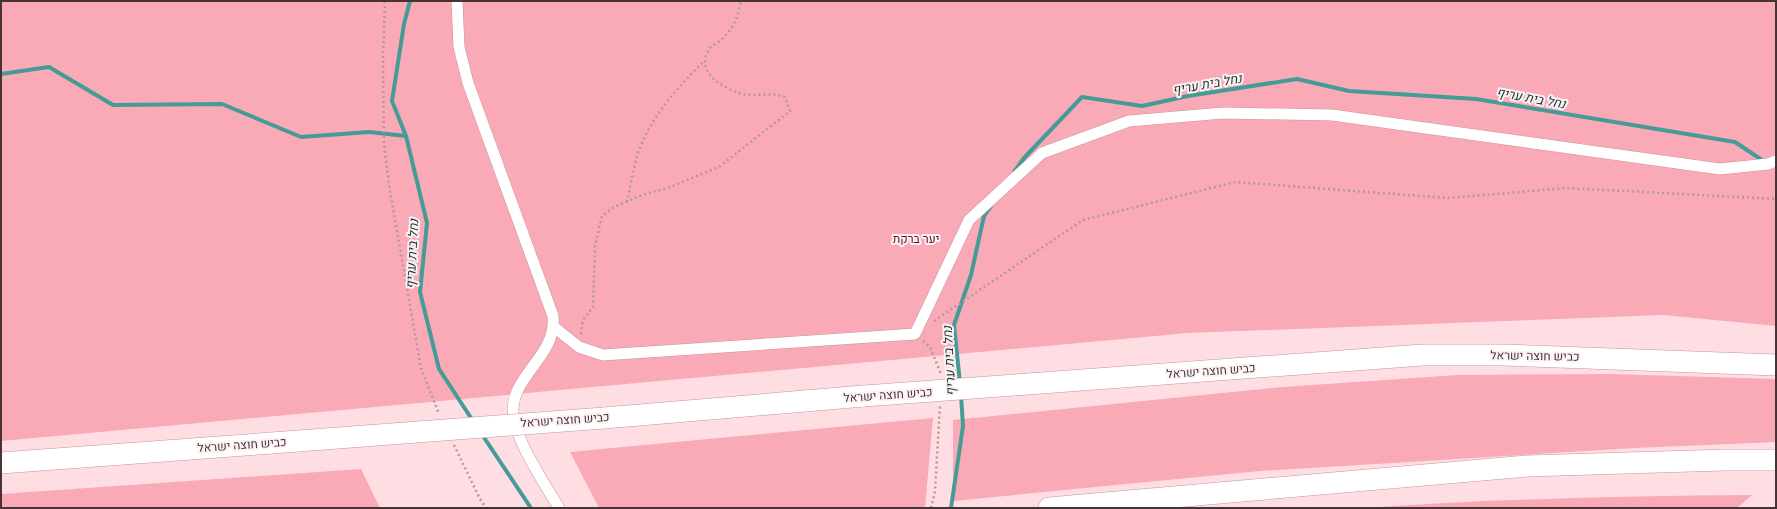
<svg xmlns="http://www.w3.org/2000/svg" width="1777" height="509" viewBox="0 0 1777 509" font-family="Figtree,Heebo,sans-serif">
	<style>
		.green { fill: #faaab7 }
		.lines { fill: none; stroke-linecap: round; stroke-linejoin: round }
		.stream { stroke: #459b97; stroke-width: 4 }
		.minor-casing { stroke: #c4959b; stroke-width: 12 }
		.motorway-casing { stroke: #c4959b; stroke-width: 22 }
		.path { stroke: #b3989c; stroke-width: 2.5; stroke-dasharray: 2 3; stroke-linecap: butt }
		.minor { stroke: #fff; stroke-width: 11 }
		.motorway { stroke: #fff; stroke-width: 21 }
		.motorway-bridge-casing { stroke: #c4959b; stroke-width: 22; stroke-linecap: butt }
		.motorway-bridge { stroke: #fff; stroke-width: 21 }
		.labels { text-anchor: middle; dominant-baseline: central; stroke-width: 4; stroke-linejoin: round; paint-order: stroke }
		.park-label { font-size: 12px; fill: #5a1327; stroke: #fcf2f3 }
		.street-label { font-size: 12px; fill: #473336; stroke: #fcf2f3 }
		.water-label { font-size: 13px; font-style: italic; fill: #1a3634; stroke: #fcf2f3 }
	</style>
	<rect width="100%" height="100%" fill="#fedee2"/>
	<path class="green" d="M1,1h1775v325l-113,-11 -475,18 -1187,108z
		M1611,374l165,5v63l-142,6 -374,23 -307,30v-81l330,-33 174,-12z
		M933,418l-8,90h-326l-29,-56z
		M361,469l19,39h-379v-14z
		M1752,495l-15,13h-372c129,-9 258,-12 387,-13z"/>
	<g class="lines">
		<path class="stream" d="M410,1l-6,23 -12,77 14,35 21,87 -7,69 19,77 34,52
			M1,74l48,-7 64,38 109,-1 79,33 68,-5 37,4
			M1014,172l10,-14 58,-61 60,9 46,-10 109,-17 52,12 127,8 259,43 30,20
			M960,383l-6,-58 17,-50 13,-59 7,-10
			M481,433l50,75
			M951,508l12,-82 -2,-31"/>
		<defs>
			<path id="minor" d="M457,1l2,46 9,36 85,233c4,39 -39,58 -40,93 -1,27 32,75 46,99
				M554,327l25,20 24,8 312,-21 54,-114 73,-67 87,-32 94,-8 109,2 388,54 48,-5 8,-3"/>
			<path id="motorway" d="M1028,384l395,-29h81l272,10
				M604,418l260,-22
				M1,463l271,-20
				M1049,508l478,-42 198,-6h51"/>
		</defs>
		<use href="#minor" class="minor-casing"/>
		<use href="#motorway" class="motorway-casing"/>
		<path class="path" d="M385,1l-2,57 1,86 6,47 31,177 18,46
			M627,202c3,-15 6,-31 10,-46 12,-37 40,-68 67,-95
			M934,321l149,-101 152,-38 213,16 118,-10 210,11
			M581,334l2,-14 10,-13 2,-61 7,-30 12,-9 28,-12 28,-8 49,-20 71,-56 -5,-14c-15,-6 -31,1 -46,-4 -19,-7 -45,-22 -29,-45 3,-4 9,-5 12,-9 5,-4 10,-12 13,-17 3,-6 4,-14 6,-21
			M923,341l7,6 11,27
			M454,445l26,54 6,9
			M931,508l4,-17 5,-86"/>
		<use href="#minor" class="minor"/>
		<use href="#motorway" class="motorway"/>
		<defs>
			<path id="motorway-bridge" d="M864,396l164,-12
				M272,443l332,-25"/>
		</defs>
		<use href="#motorway-bridge" class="motorway-bridge-casing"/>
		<use href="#motorway-bridge" class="motorway-bridge"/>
	</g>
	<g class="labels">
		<g class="park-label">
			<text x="916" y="239">יער ברקת</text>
		</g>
		<g class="street-label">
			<text transform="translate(1535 356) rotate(1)">כביש חוצה ישראל</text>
			<text transform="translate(1211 371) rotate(-4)">כביש חוצה ישראל</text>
			<text transform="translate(888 395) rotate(-4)">כביש חוצה ישראל</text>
			<text transform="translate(565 420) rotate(-4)">כביש חוצה ישראל</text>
			<text transform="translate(242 445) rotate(-4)">כביש חוצה ישראל</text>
		</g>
		<g class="water-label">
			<text transform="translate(1207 84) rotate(-10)">נחל בית עריף</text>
			<text transform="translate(1531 98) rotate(10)">נחל בית עריף</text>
			<text transform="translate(412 254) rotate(-87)">נחל בית עריף</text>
			<text transform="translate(949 361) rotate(-93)">נחל בית עריף</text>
		</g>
	</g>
	<rect width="1777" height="509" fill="none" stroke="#473336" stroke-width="4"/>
</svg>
